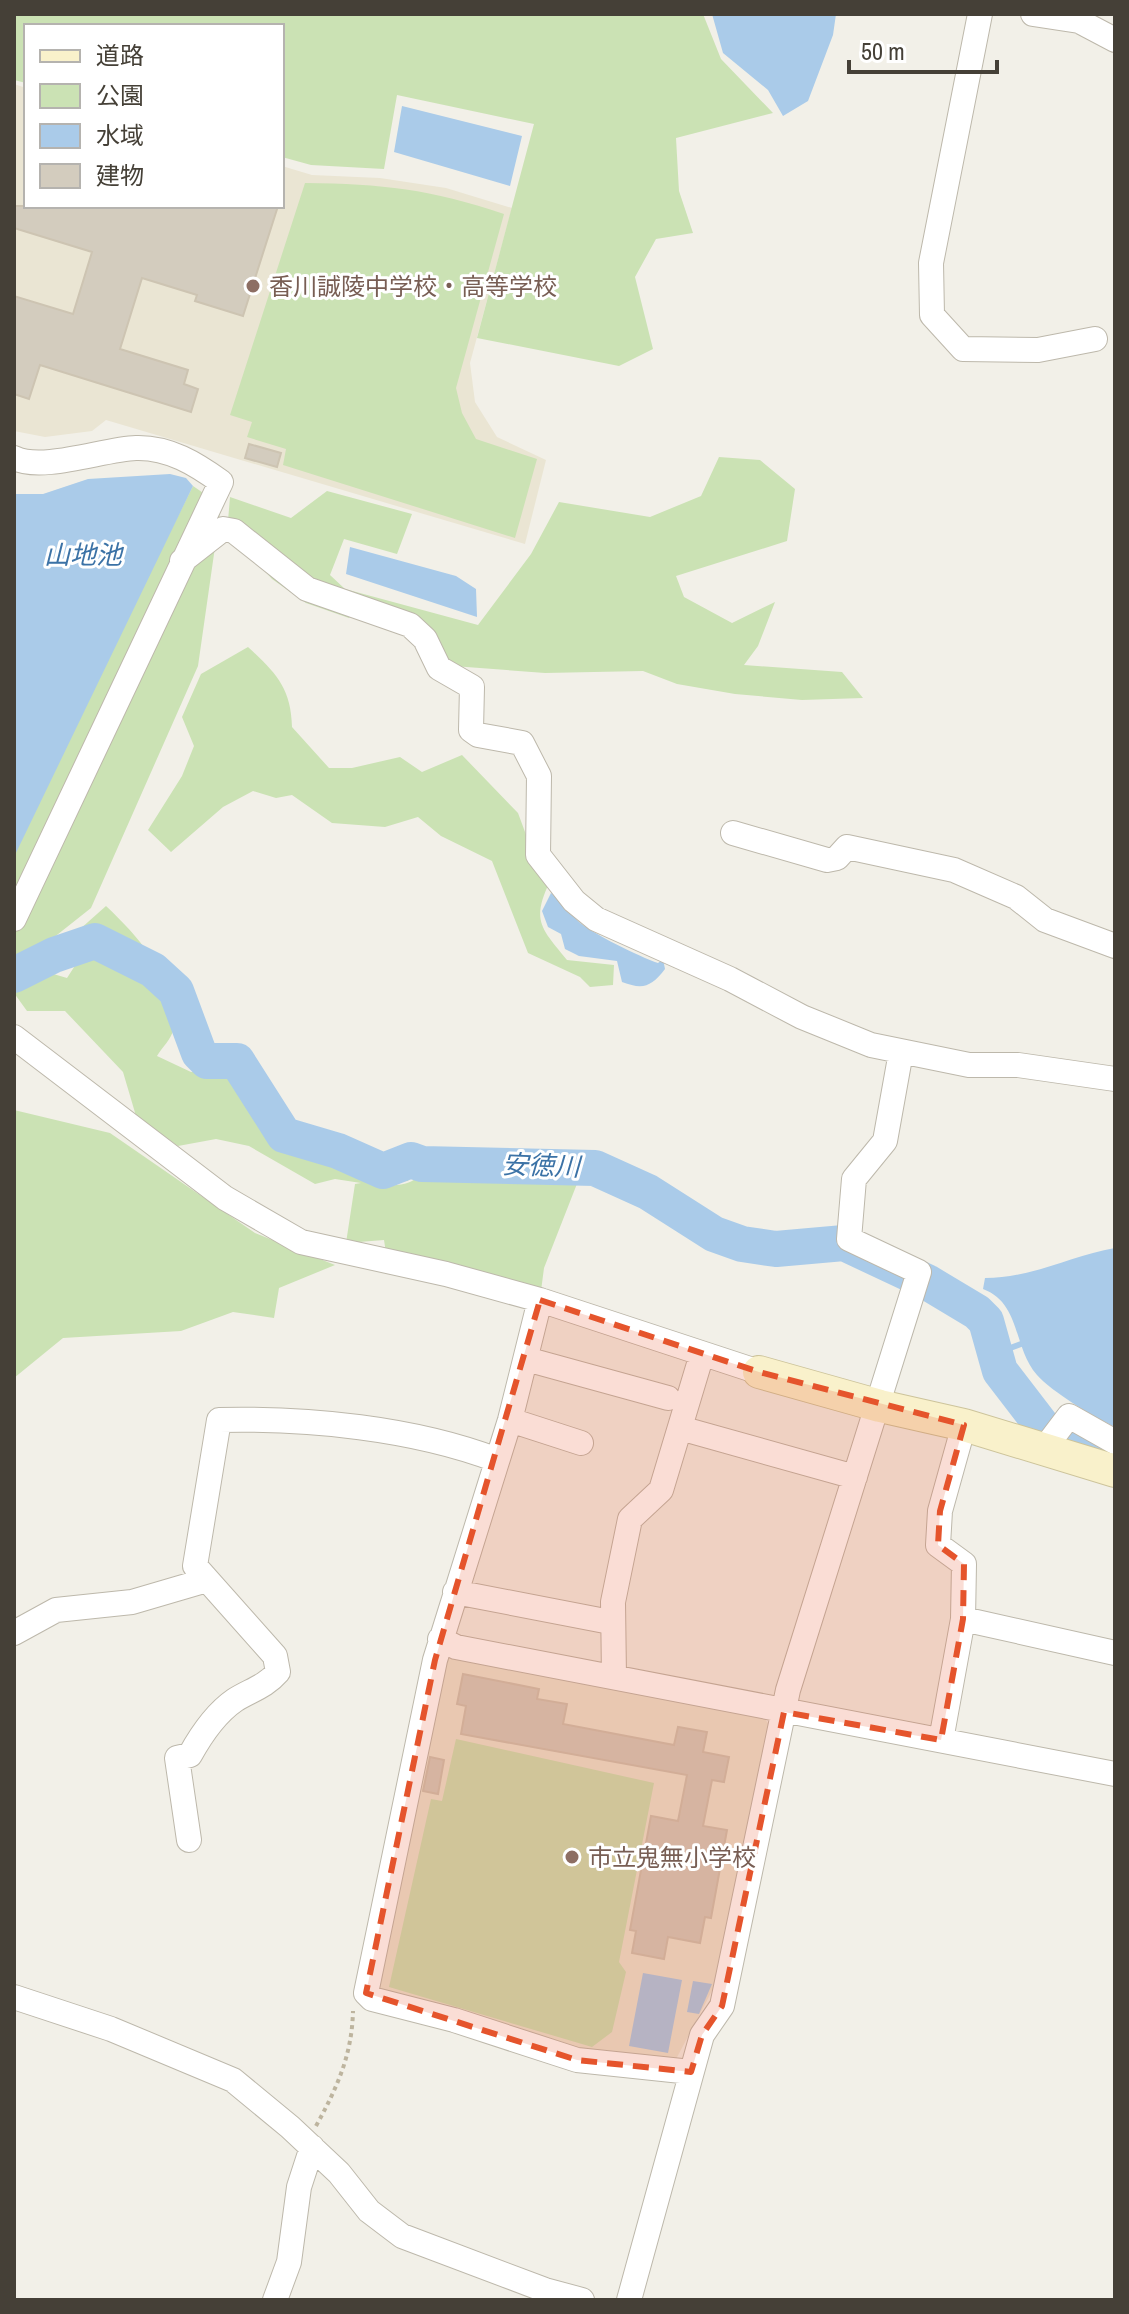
<svg xmlns="http://www.w3.org/2000/svg" width="1129" height="2314" viewBox="0 0 1129 2314" font-family="'Archivo Narrow','Noto Sans JP',sans-serif">
	<style>
		.education { fill: #eae5d3 }
		.green { fill: #cbe2b4 }
		.water { fill: #aacbe9 }
		.lines { fill: none; stroke-linecap: round; stroke-linejoin: round }
		.stream { stroke: #aacbe9; stroke-width: 6 }
		.river { stroke: #aacbe9; stroke-width: 36 }
		.building { fill: #d3ccbe; stroke: #cdc4b2; stroke-width: 2 }
		.street-casing { stroke: #bdb8ab; stroke-width: 26 }
		.secondary-casing { stroke: #cdc49b; stroke-width: 34 }
		.path { stroke: #bdb49e; stroke-width: 4; stroke-dasharray: 4 4; stroke-linecap: butt }
		.street { stroke: #fff; stroke-width: 24 }
		.secondary { stroke: #f9f1cb; stroke-width: 32 }
		.marked { fill: #e5542c; fill-opacity: 0.2; stroke: #e5542c; stroke-width: 6; stroke-dasharray: 16 10; stroke-linejoin: round }
		.education-dot { fill: #8d6e63; stroke: #fff; stroke-width: 3 }
		.labels { text-anchor: middle; dominant-baseline: central; stroke-width: 6; stroke-linejoin: round; paint-order: stroke }
		.education-label { font-size: 24px; fill: #785e54; stroke: #fff; text-anchor: start }
		.water-label { font-size: 26px; font-style: italic; fill: #3b72a6; stroke: #fff }
	</style>
	<rect width="100%" height="100%" fill="#f2f0e8"/>
	<path class="education" d="M14,84l12,4v118h256v-40l30,9 68,3 66,10 66,20 -42,155 5,39 22,35 49,23 -21,84 -419,-124 -14,11 -47,6 -31,-6z
		M453,1655l312,64 8,11 -60,259 -39,74 -96,-13 -198,-54 -5,-11 65,-324z"/>
	<path class="green" d="M14,14h689l18,45 52,54 -97,25 3,53 14,42 -37,6 -21,38 18,72 -34,17 -142,-28 57,-214 -137,-29 -13,74 -73,-4 -29,-8v-131h-256v57l-12,-3z
		M305,183c78,1 125,6 199,31l-48,174 6,25 14,26 61,20 -22,79 -232,-73 3,-16 -39,-12 5,-15 -22,-7z
		M719,457l41,3 35,29 -8,52 -111,35 8,21 48,26 43,-21 -17,44 -14,19 98,7 21,26 -61,2 -67,-6 -58,-10 -34,-13 -98,2 -92,-7 -88,-66 -16,18 -43,-15 -34,-24 -20,-22 -24,-36 2,-24 61,21 36,-27 85,23 -15,40 -53,-15 -14,36 15,14 133,36 53,-71 28,-52 91,15 51,-21z
		M193,486l28,19 -23,161 -107,242 -77,61v-126z
		M248,647c28,26 43,41 44,80l37,41h23l48,-11 22,15 40,-17 56,58 17,46 15,22c-19,40 -9,47 17,79l47,5 -1,20 -23,2 -10,-10 -52,-24 -36,-92 -51,-25 -23,-19 -33,10 -53,-4 -40,-28 -16,3 -23,-7 -30,16 -52,45 -23,-22 34,-54 12,-30 -12,-29 19,-43z
		M106,906c34,32 71,74 67,124 -1,8 -12,19 -16,26l34,16 55,-9c13,15 24,35 38,49 29,26 94,36 130,56l-6,13 -38,3c20,1 43,6 54,-16l158,3 -38,97 -3,23 -155,-38 -2,-13 -38,3 9,-59 6,-1 -26,-4 -20,5 -66,-38 -33,-7 -38,7 -42,-30 -13,-44 -58,-61h-38l-13,-18v-11l29,-11 24,7 11,-17 -8,-23z
		M14,1110l96,23 145,100 80,32 -56,23 -5,30 -41,-6 -52,19 -118,7 -49,40z
		M456,1739l198,44 -35,179 7,10 -14,60 -20,15 -203,-60 42,-188 11,2z"/>
	<path class="water" d="M712,14h124l-3,21 -25,66 -25,15 -15,-26 -45,-37z
		M402,106l120,30 -12,50 -116,-34z
		M170,474l16,4 7,8 -179,371v-363h29l45,-15z
		M350,547l106,29 20,13 1,28 -131,-43z
		M551,893c13,5 17,19 27,28 13,12 62,36 80,42l5,-4 2,10c-14,18 -22,21 -43,13l-5,-21 -38,-5 -14,-7 -4,-15 -13,-7 -6,-16z
		M1115,1248v179c-21,-10 -63,-35 -78,-52 -24,-27 -16,-72 -54,-86l2,-11c47,0 85,-22 130,-30z
		M643,1973l39,7 -14,73 -39,-7z
		M693,1981l19,3 -13,30 -12,-2z"/>
	<g class="lines">
		<path class="stream" d="M994,1354l27,-10"/>
		<path class="river" d="M14,975l40,-20 41,-14 58,29 23,21 23,62 8,8h30l47,74 54,16 45,20 28,-11 11,4 173,4 53,24 66,42 28,10 34,5 68,-6 83,39 50,30 9,9 14,50 43,56 43,27"/>
	</g>
	<path class="building" d="M14,206h264l-35,110 -48,-15 2,-6 -55,-17 -22,71 68,21 -4,14 14,5 -7,23 -151,-47 -11,34 -15,-5v-98l59,18 19,-62 -78,-24z
		M249,444l32,9 -4,14 -32,-9z
		M463,1674l76,15 -2,10 30,5 -4,20 111,21 4,-18 29,5 -4,20 26,5 -5,25 -12,-2 -9,46 24,4 -16,88 -6,-1 -5,26 -32,-6 -4,22 -32,-6 4,-22 -6,-1 21,-114 27,5 9,-46 -226,-41 5,-28 -9,-2z
		M430,1757l14,3 -6,34 -15,-3z"/>
	<g class="lines">
		<defs>
			<path id="street" d="M980,14l-49,249 1,52 31,34 75,1 57,-11
				M1033,14l46,7 36,19
				M14,458c29,14 90,-9 122,-10 33,-1 60,16 85,34l-207,437
				M182,561l41,-32 11,2 73,58 103,36 15,14 14,29 33,19 -1,43 7,5 44,8 17,33 -1,79 36,46 22,18 134,60 72,38 69,28 98,20h49l97,14
				M733,833l94,27 10,-2 10,-11 107,23 62,27 29,23 70,26
				M14,1037l211,161 76,44 145,32 94,26 219,72
				M540,1300l-30,120 -75,240 -69,333 6,6 82,21 123,40 114,12
				M526,1359l142,39
				M510,1420l71,23
				M680,1428l175,49
				M1044,1449l25,-33 46,26
				M455,1592l150,29
				M963,1619l152,34
				M14,1633l42,-23 76,-8 75,-22
				M440,1639l16,8 659,127
				M614,1677l-1,-75 17,-83 31,-29 41,-136
				M941,1740l22,-121 1,-55 -26,-19 2,-34 24,-86
				M189,1840l-12,-82 13,-3c11,-20 26,-42 45,-55 16,-10 30,-13 43,-28l-3,-16 -80,-90 24,-146c89,-2 194,8 278,40
				M14,1997l97,32 122,51 57,47 49,46 30,38 33,25 143,54 37,10
				M275,2300l14,-38 10,-75 13,-40
				M629,2300l73,-265 20,-29 66,-316 131,-418 -70,-33 5,-60 31,-38 16,-89"/>
			<path id="secondary" d="M759,1372l121,34 84,19 151,46"/>
		</defs>
		<use href="#street" class="street-casing"/>
		<use href="#secondary" class="secondary-casing"/>
		<path class="path" d="M316,2126c21,-38 36,-71 37,-115"/>
		<use href="#street" class="street"/>
		<use href="#secondary" class="secondary"/>
	</g>
	<path class="marked" d="M540,1300l219,72 205,53 -24,86 -2,34 26,19 -1,55 -22,121 -157,-28 -62,294 -20,29 -11,37 -114,-12 -211,-67 69,-333z"/>
	<g class="education-dot">
		<circle cx="253" cy="286" r="8"/>
		<circle cx="572" cy="1857" r="8"/>
	</g>
	<g class="labels">
		<g class="education-label">
			<text x="269" y="286">香川誠陵中学校・高等学校</text>
			<text x="588" y="1857">市立鬼無小学校</text>
		</g>
		<g class="water-label">
			<text x="83" y="554">山地池</text>
			<text transform="translate(541 1165) rotate(2)">安徳川</text>
		</g>
	</g>
	<rect width="1129" height="2314" fill="none" stroke="#454037" stroke-width="32"/>
	<rect x="24" y="24" width="260" height="184" fill="#ffffff" stroke="#b5b3af" stroke-width="2"/>
	<rect x="40" y="50" width="40" height="12" fill="#f9f1cb" stroke="#b5b3af" stroke-width="2"/>
	<text x="96" y="64" font-size="24" fill="#454037">道路</text>
	<rect x="40" y="84" width="40" height="24" fill="#cbe2b4" stroke="#b5b3af" stroke-width="2"/>
	<text x="96" y="104" font-size="24" fill="#454037">公園</text>
	<rect x="40" y="124" width="40" height="24" fill="#aacbe9" stroke="#b5b3af" stroke-width="2"/>
	<text x="96" y="144" font-size="24" fill="#454037">水域</text>
	<rect x="40" y="164" width="40" height="24" fill="#d3ccbe" stroke="#b5b3af" stroke-width="2"/>
	<text x="96" y="184" font-size="24" fill="#454037">建物</text>
	<path d="M849 60v12h148v-12" fill="none" stroke="#454037" stroke-width="4"/>
	<text x="861" y="60" font-size="24" fill="#454037" stroke="#ffffff" stroke-width="6" paint-order="stroke">50 m</text>
</svg>
